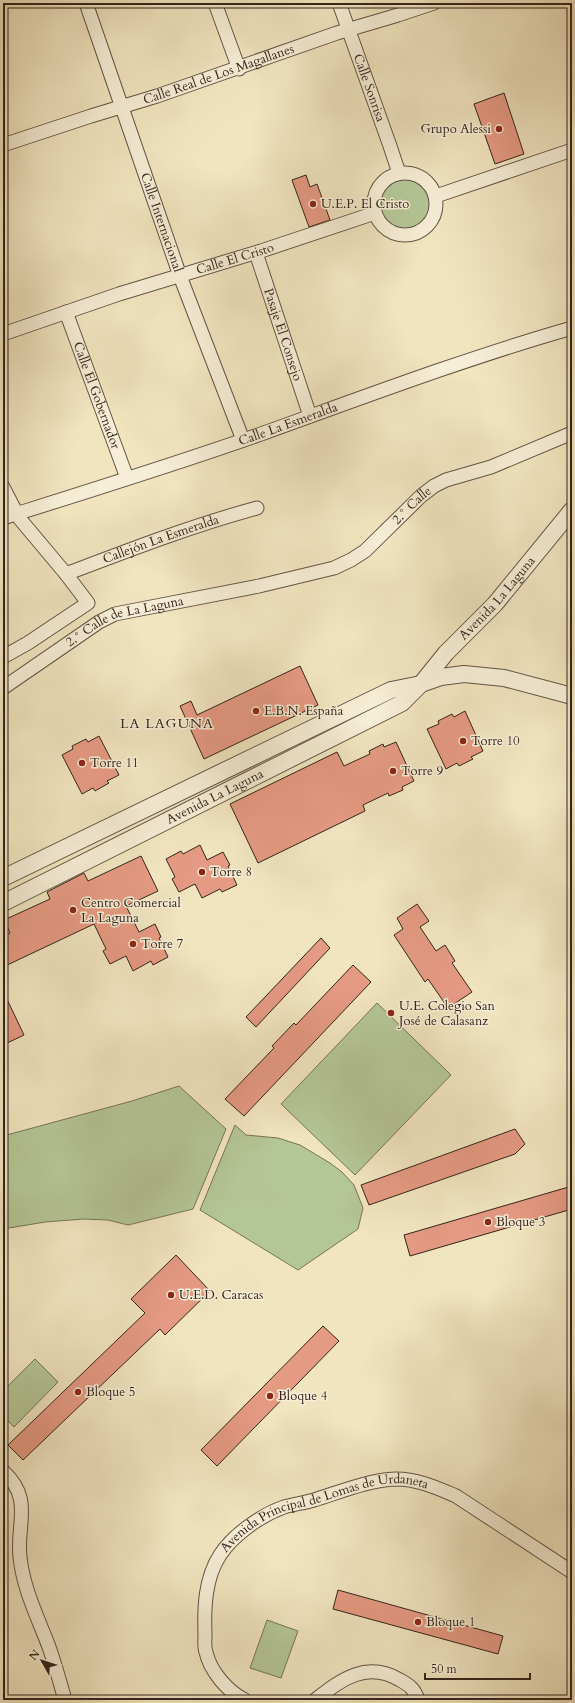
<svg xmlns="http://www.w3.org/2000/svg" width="575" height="1703" viewBox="0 0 575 1703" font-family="Cardo,serif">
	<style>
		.green { fill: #b5c696; stroke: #747458 }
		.building { fill: #e59a83; stroke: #34231b }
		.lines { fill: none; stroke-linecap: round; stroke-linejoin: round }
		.minor-casing { stroke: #635444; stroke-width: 15 }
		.tertiary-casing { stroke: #635444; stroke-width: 18 }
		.minor { stroke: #f6eed6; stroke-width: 13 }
		.tertiary { stroke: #f6eed6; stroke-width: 16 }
		.poi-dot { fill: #8f2418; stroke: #f6eed6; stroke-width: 1.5 }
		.labels { text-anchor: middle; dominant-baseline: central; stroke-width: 3; stroke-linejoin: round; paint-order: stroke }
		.street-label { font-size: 13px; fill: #34231b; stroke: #f6eed6 }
		.poi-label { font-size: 13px; fill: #34231b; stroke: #f6eed6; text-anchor: start }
		.neighbourhood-label { font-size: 14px; letter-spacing: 1px; fill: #34231b; stroke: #f6eed6 }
	</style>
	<rect width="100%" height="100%" fill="#f1e5c0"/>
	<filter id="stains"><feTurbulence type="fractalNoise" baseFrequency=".005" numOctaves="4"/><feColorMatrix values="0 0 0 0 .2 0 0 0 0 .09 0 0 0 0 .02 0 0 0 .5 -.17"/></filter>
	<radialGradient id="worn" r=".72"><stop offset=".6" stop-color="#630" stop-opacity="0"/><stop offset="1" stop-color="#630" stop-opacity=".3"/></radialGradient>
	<path class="green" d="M378 204a27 27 0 1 1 54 0a27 27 0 1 1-54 0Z
		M377,1003l74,72 -96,100 -74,-71z
		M179,1086l47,43 -33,80 -65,16 -20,-5 -24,-1 -39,3 -42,7v-93l129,-35z
		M235,1125l11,10 32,3 22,7 30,18 12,9 12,13 9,23 -5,21 -60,41 -98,-60z
		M35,1359l23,23 -44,45 -11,-11v-25z
		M267,1620l31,11 -17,47 -31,-10z"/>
	<path class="building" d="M504,93l20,61 -29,10 -21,-60z
		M306,175l4,12 7,-3 13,36 -21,7 -17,-47z
		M300,666l18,39 -114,54 -24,-53 11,-5 6,14z
		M465,711l18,40 -12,6 2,2 -14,7 -2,-3 -11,6 -19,-40 12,-5 -1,-3 14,-7 2,3z
		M99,736l20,39 -12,6 2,2 -14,8 -2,-3 -11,6 -20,-39 11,-6 -1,-3 14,-7 2,3z
		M396,742l18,39 -12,6 1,3 -14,6 -1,-3 -25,12 2,6 -107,52 -28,-59 107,-52 7,14 26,-12 -1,-3 14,-7 1,3z
		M200,845l7,15 16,-8 7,13 -2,1 9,19 -15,7 -2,-3 -18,9 -7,-14 -16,8 -7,-13 3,-2 -9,-18 15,-8 2,3z
		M141,856l17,35 -32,15 13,26 16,-8 6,13 -2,1 9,19 -15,8 -2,-4 -18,10 -7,-15 -16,8 -7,-13 3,-2 -12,-25 -91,43v-30l7,-4 -6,-13 46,-21 -3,-7 37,-19 4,8z
		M417,904l12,17 -9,6 16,24 9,-6 10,16 -3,2 20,29 -24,16 -20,-29 -3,3 -31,-47 9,-6 -6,-11z
		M321,938l9,10 -74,79 -10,-10z
		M353,965l18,17 -127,134 -19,-17 49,-51 -2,-2 22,-23 2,2z
		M3,991l21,44 -21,10z
		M515,1129l10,15 -10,10 -146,51 -8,-20z
		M572,1186v23l-162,47 -6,-21z
		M176,1255l34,36 -45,44 -5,-6 -137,131 -15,-15 137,-132 -14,-14z
		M323,1326l16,15 -122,125 -16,-16z
		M338,1590l165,46 -5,18 -165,-45z"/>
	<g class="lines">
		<defs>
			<g id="minor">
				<path id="s1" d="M86,3l94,273 63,164"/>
				<path d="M215,3l24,66"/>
				<path id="s2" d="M339,3l51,143 9,27"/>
				<path id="s3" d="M3,145l88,-29 66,-20 180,-63 61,-18 36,-12"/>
				<circle cx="405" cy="204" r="31"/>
				<path d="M436,196l136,-46"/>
				<path id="s4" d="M256,253l54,163"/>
				<path id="s5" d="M66,312l61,166"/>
				<path id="s6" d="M3,334l116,-40 142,-43 114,-38"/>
				<path d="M3,487l16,31 47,56 22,29 -60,40 -25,14"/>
				<path id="s7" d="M3,518c86,-27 173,-54 258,-84 103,-37 206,-76 311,-106"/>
				<path id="s8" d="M66,574c63,-24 125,-48 191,-66"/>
				<path id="s9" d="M3,688l96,-66 16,-8 144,-28 75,-18 17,-8 14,-9 56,-55 13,-10 12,-6 45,-13 81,-34"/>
				<path d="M3,1471c31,28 13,53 17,86 3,31 18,61 29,90 6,17 11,35 16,53"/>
				<path id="s10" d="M245,1700c-17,-8 -35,-29 -39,-48 -2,-5 -1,-12 -1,-18 -1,-26 0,-56 15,-79 13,-20 41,-40 64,-48 10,-3 20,-4 30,-7 26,-8 54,-20 82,-21 22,0 41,9 60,17l116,76"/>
				<path d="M315,1700c26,-20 51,-40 85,-20 9,5 15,9 18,20"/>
			</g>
			<g id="tertiary">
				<path d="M3,878l388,-188 30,-6 20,-7 23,-3 40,4 68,18"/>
				<path id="s11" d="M3,903l399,-200 19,-19 25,-31 49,-49 77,-94"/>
			</g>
		</defs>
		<use href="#minor" class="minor-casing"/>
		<use href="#tertiary" class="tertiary-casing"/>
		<use href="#minor" class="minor"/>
		<use href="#tertiary" class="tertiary"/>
	</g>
	<g class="poi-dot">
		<circle cx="499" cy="129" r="4"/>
		<circle cx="313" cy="204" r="4"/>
		<circle cx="256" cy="711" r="4"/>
		<circle cx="463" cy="741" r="4"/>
		<circle cx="82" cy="763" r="4"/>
		<circle cx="393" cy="771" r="4"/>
		<circle cx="202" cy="872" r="4"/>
		<circle cx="73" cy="910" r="4"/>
		<circle cx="133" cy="944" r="4"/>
		<circle cx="391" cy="1013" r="4"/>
		<circle cx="488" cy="1222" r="4"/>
		<circle cx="171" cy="1295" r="4"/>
		<circle cx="78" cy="1392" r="4"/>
		<circle cx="270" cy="1396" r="4"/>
		<circle cx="418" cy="1622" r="4"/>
	</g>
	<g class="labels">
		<g class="street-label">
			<text stroke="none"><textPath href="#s3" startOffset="227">Calle Real de Los Magallanes</textPath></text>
			<text stroke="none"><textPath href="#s2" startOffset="90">Calle Sonrisa</textPath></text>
			<text stroke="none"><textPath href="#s1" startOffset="232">Calle Internacional</textPath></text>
			<text stroke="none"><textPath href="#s6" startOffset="244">Calle El Cristo</textPath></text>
			<text stroke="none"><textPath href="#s4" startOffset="86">Pasaje El Consejo</textPath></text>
			<text stroke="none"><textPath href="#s5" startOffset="89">Calle El Gobernador</textPath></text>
			<text stroke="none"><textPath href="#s7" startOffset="300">Calle La Esmeralda</textPath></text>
			<text stroke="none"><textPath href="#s9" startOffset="459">2.° Calle</textPath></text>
			<text stroke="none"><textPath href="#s8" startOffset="101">Callejón La Esmeralda</textPath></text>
			<text stroke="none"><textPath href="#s11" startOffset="588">Avenida La Laguna</textPath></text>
			<text stroke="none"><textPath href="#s9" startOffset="141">2.° Calle de La Laguna</textPath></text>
			<text stroke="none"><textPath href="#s11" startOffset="237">Avenida La Laguna</textPath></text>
			<text stroke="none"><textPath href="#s10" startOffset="281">Avenida Principal de Lomas de Urdaneta</textPath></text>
		</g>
		<g class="poi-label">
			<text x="491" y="129" text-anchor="end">Grupo Alessi</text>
			<text x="321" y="204">U.E.P. El Cristo</text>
			<text x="264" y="711">E.B.N. España</text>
			<text x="471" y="741">Torre 10</text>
			<text x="90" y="763">Torre 11</text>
			<text x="401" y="771">Torre 9</text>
			<text x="210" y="872">Torre 8</text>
			<text x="81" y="903">Centro Comercial<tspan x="81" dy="15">La Laguna</tspan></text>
			<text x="141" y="944">Torre 7</text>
			<text x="399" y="1006">U.E. Colegio San<tspan x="399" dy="15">José de Calasanz</tspan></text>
			<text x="496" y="1222">Bloque 3</text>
			<text x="179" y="1295">U.E.D. Caracas</text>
			<text x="86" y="1392">Bloque 5</text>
			<text x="278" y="1396">Bloque 4</text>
			<text x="426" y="1622">Bloque 1</text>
		</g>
		<g class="neighbourhood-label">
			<text x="167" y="723">LA LAGUNA</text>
		</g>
	</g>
	<rect width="575" height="1703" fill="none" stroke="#f1e5c0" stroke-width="16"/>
	<rect x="4" y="4" width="567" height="1695" fill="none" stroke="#34231b" stroke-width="2"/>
	<rect x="8" y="8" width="559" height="1687" fill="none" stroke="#34231b"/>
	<g transform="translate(42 1661) rotate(309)" stroke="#f6eed6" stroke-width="3" paint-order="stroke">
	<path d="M0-3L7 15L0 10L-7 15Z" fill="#34231b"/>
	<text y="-6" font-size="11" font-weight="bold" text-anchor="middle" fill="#34231b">N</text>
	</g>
	<path d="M425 1673v6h105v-6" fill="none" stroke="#34231b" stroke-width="2"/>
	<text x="431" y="1673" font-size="12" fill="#34231b" stroke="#f6eed6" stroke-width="3" paint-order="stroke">50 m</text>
	<rect width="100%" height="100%" filter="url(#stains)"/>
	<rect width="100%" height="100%" fill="url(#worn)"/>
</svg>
